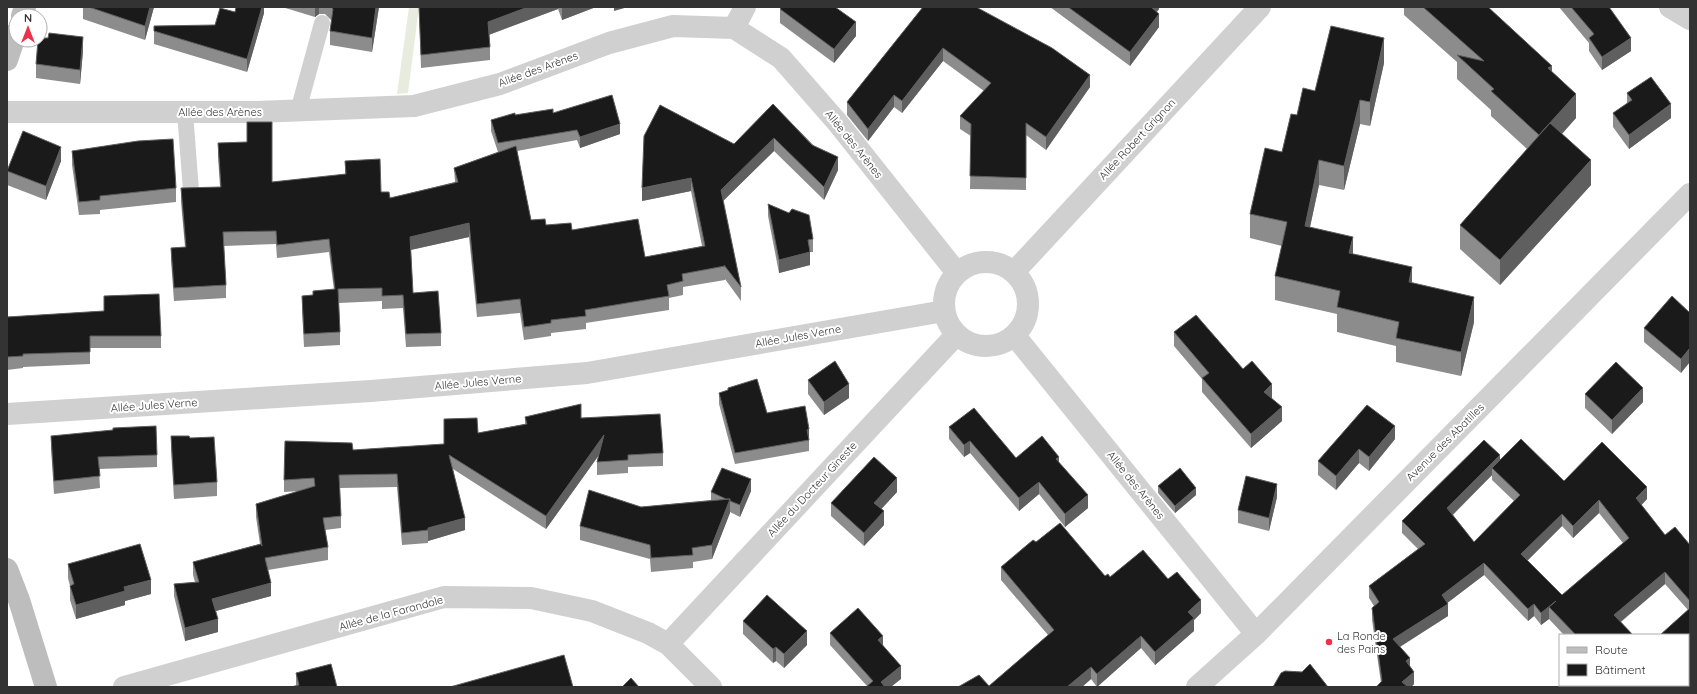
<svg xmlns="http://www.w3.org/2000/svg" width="1697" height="694" viewBox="0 0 1697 694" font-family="Quicksand,sans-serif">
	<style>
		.green { fill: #e7ecde }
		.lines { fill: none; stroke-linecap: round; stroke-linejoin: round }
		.service { stroke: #d0d0d0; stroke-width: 16 }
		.minor { stroke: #d0d0d0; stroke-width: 22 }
		.tertiary { stroke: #d0d0d0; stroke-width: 22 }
		.secondary { stroke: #bdbdbd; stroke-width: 22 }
		.wall { fill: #8c8c8c; fill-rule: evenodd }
		.shaded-wall { fill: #5f5f5f }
		.building { fill: #1a1a1a; stroke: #5f5f5f; fill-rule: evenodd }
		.poi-dot { fill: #ec324b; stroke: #fff; stroke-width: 1.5 }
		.labels { text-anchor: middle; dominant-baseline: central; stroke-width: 4; stroke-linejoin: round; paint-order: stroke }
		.street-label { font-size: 11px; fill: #333; stroke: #fff }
		.poi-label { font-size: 11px; fill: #333; stroke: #fff; text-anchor: start }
	</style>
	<rect width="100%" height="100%" fill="#fff"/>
	<path class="green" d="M409,7h10l-11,86 -11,1z"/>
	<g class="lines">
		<path class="service" d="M298,111l24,-88
			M185,112l6,79"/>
		<path class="minor" d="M1670,7l20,12
			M734,28l11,-21
			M7,112h249l158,-6 86,-22 109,-41 64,-17 61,2 47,30 56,64 120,151
			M944 304a42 42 0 1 1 84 0a42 42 0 1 1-84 0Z
			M1014,272l246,-265
			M1015,336l241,298
			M7,414l364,-23 216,-18 357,-62
			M668,644l288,-309
			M124,687l320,-90 87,1 61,13 56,22 20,11 43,43"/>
		<path class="tertiary" d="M1197,687l59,-53 434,-440"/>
		<path class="secondary" d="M22,16l3,-9
			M7,60l9,-27
			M7,569l12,31 27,87"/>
	</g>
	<path class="wall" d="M83,7h71l-9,33 -62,-21z
		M264,7v6l-17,59 -93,-28v-13l61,-6 20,-13z
		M282,7h97l-7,45 -42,-7v-14l2,-10 -7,-7h-6l-4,3z
		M419,7h177l-34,13 -4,-11 -69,26 1,12v13l-69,8z
		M923,7l167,80 -44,63 -20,-15v55l-56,-1 1,-53 -11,-7v-13l24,-25 -41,-30 -41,52 -8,-6 -26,34 -21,-26v-13z
		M1050,7h109v2l-2,3 2,15 -29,39z
		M1404,7h84l64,65 24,46 -14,16 29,51 -91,100 -40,-36v-24l67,-76 -36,-33v-6l-34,-31v-17l-53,-47z
		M1559,7h50l22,44 -29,19 -13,-19v-8z
		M780,9l76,27 -22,27 -54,-40z
		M83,51l-3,33 -44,-6v-14z
		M1384,63l-14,63 -10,-2 -16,66 -25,-5 -9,42 43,27 59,29 62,39 -13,54 -65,-14v-16l-59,-14v-18l-62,-14v-24l7,-30 -32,-8v-24l32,-62 15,-37 18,-24z
		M1627,93l44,25 -42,31 -16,-22v-14l14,-9z
		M773,104l65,66 -14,30 -50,-49 -51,50 18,86v14l-16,-22v1l-42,7v8l-14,3v12l-83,13v6l-35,4v3l-27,4 -4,-27 -43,4 -8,-80 -58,13 2,43 28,40v13l-35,1 -3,-39 -21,1v-8l-43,2 1,29v13l-36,2 -2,-38v-13l11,-1v-4l21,-1 -5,-38 -52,6 -1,-14 -52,2 2,39v13l-52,3 -3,-40v-13l14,-1 -4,-45v-14l39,-1 -2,-31v-13l54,39 73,-7v-14l36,31 9,6 65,-16 -1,-14 44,-16 -7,-21v-11l24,-5 38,-2 67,21 -40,14 -3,-8 -60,11 14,69 15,5 26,5 73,27 57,-11 -11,-55 -49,10 92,-57z
		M72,151l104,37v14l-76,8v4l-21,1 -7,-50z
		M61,161l-15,39 -39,-15v-14z
		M768,204l45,35v13h-3v13l-31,8 -11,-57z
		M104,296l57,40v12h-71v16l-67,3v1l-16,2v-53l97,-6z
		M1690,313l-9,60 -37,-31v-14z
		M1174,332l69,37 29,29 10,23 -31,27 -49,-56v-13l-28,-33z
		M808,380l41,18 -25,17 -16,-21z
		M719,393l48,20 42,16v22l-74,13 -16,-60z
		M1585,394l58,8 -31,32 -27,-26z
		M525,417l56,1 82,35v13l-35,1v6l-31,2v-13l2,-7 -53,74 -93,-60 12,61 -37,11v2l-26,2 -5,-58 -57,1 1,28v12l-16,2 3,17v13l-60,10 3,26 -55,15 2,21 -33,9 -11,-45v-12l21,-2 -2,-7v-13l67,-18 -4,-27v-13l44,-13 -16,1v-12l69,-30 91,-6v-25l34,14 47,-9z
		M949,427l67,31 43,5 29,45 -23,19 -26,-33 -20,17 -49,-58 -6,4 -15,-18z
		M51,436l106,19v12l-58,2 1,19 -46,6 -3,-46z
		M171,436l19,2 27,44v14l-43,3 -3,-49z
		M1395,439l-26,32 -10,-8 -23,27 -18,-15v-14z
		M1500,461l64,20 83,18 -6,6 24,30 25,10v106l-2,2v-43l-23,-26 -44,38 12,13h-69l-15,-16 -8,6 -7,-9 -6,5 -44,-46 -37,28 1,13 -48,31 10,19 4,18 -3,3h-35l5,-4 -9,-63v-12l2,-2 -5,-8v-12l49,-37 -16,-16v-12zM1492,475v5l22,21 -40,41 -21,-27zM1599,513l24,30 -61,52 -35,-34 35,-35 11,12z
		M1158,486l38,9 -21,18 -17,-20z
		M751,491l-11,26 -10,-5 -18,47 -19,3v6l-42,4 -1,-13 -70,-19v-14l61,-19 70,-7v-8z
		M897,492l-16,17 3,16 -20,21 -33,-30v-13z
		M1277,497l-8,34 -31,-8v-13z
		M1036,542l69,34 5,1 58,2 33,34 -7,7v11l-39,34 -14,-17 -44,39 -6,-8 -9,8h-124l31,-1 59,-51 -47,-55v-13z
		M68,564l83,30 -26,7v4l-49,14 -6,-19v-14l-2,-8z
		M743,621l64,24 -23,23 -8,-7 -3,2 -30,-29z
		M830,633l53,12 18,34 -34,7 -37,-41z
		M296,673l41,14 -41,-2z"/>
	<path class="shaded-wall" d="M150,7h4l-9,33v-14z
		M262,7h2v6l-17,59v-13z
		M315,7h4v7l-4,3z
		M376,7h3l-7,45v-14z
		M528,7h30v2l-70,26v-13z
		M562,7h34l-34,13z
		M614,7h14l-14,4z
		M1150,7h9v2l-9,11z
		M1159,14v13l-29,39v-14z
		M856,22v14l-22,27v-14z
		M83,37v14l-3,33v-14z
		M1384,38v25l-14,63v-24z
		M1631,38v13l-29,19v-13z
		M943,48v13l-41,52v-12z
		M1552,66v24l-4,-22z
		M1090,75v12l-44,63v-13z
		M1576,94v24l-37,41v-24z
		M894,95v12l-26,34v-12z
		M1360,100v24l-16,66v-24z
		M1671,104v14l-42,31v-14z
		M620,124v10l-40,14v-11z
		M774,138v13l-53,52v-13z
		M61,147v14l-15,39v-14z
		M838,157v13l-14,30v-13z
		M1319,160v25l-14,65v-24z
		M1591,160v25l-91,100v-25z
		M691,178v13l-49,10v-13z
		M469,223v14l-59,13v-13z
		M1353,237v24l-4,-8z
		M810,252v13l-31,8v-13z
		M1412,267v24l-3,-9z
		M1474,297v25l-13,54v-24z
		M1690,348v14l-9,11v-14z
		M849,384v14l-25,17v-13z
		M1272,384v14l-8,8v-14z
		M1643,388v14l-31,32v-14z
		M1282,407v14l-31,27v-14z
		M1395,426v13l-26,32v-14z
		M809,429v11l-2,-10z
		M604,435v13l-58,81v-13z
		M970,441v12l-6,4v-12z
		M1359,449v14l-23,27v-14z
		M1500,455v12l-8,1v7l-45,45v-12z
		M1059,457v12l-3,-10z
		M897,478v14l-23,25v-14z
		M751,479v12l-11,26v-12z
		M1039,482v12l-20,17v-13z
		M1277,484v13l-8,34v-13z
		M1647,487v12l-11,12v-13z
		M1196,488v7l-21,18v-7z
		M1088,495v13l-23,19v-13z
		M730,499v14l-18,46v-14z
		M1599,500v13l-26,25v-12z
		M884,511v14l-20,21v-13z
		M1562,514v12l-41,41v-13z
		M465,518v12l-37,11v-13z
		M1484,563v12l-42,32v-12z
		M1665,572v12l-51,43v-12z
		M151,580v14l-26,7v4l-49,14v-14l48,-18z
		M271,583v13l-59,16v-13z
		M1201,600v13l-7,7v11l-39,34v-13l33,-40z
		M1556,601l-7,6v12l-8,6v-12z
		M1448,604v12l-55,35v-12z
		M1534,604v12l-6,5v-12z
		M218,619v13l-33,9v-13z
		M807,631v14l-23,23v-14z
		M883,636v13l-5,-9z
		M1141,636v12l-44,39v-13z
		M1690,639v12l-2,2v-12z
		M776,647v14l-3,2v-14z
		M1410,658v12l-4,-9z
		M901,666v13l-10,8h-10v-5z
		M1091,667v12l-9,8h-15z
		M1414,672v12l-3,3h-9v-5z
		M1641,685h13l-2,2h-13z"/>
	<path class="building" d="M89,7h61l-5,19z
		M236,7h26l-15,52 -93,-28v-5l61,-1 5,-17 15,4z
		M331,7h45l-4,31 -42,-7 3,-22z
		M419,7h109l-40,15 2,25 -69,8z
		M782,7h53l21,15 -22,27 -54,-40z
		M923,7h53l76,41 38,27 -44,62 -20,-14v55l-56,-2 1,-52 -11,-8 31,-33 -48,-35 -41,53 -8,-6 -26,34 -21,-27z
		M1068,7h83l8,7 -29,38z
		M1423,7h53v1l1,-1h11l64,59 -4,2 28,26 -37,41 -48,-44 3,-2 -37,-34 27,6z
		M1571,7h38l22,31 -29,19 -13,-19 5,-4z
		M1331,26l53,12 -14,64 -10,-2 -16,66 -25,-6 -14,66 48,11 -4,16 63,14 -3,15 65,15 -13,55 -65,-14 3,-16 -62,-15 3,-16 -65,-15 12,-54 -37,-8 15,-66 17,4 9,-38 6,1 6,-27 12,3z
		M49,33l34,4 -3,33 -44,-6 2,-24h2v-2h8z
		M1651,77l20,27 -42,31 -16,-22 19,-13 -5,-7z
		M612,95l8,29 -40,13 -3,-7 -79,13 -7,-23 24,-7v2l38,-6v4z
		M773,104l39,41 26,12 -14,30 -50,-49 -53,52 20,97 -17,-22 1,1 -43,8 1,7 -16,4 2,11 -84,14 1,6 -35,4v3l-27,4 -4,-28 -43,5 -8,-81 -59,14 3,56 25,-2 3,42 -35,1 -3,-39 -21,1v-8l-44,1 2,43 -36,2 -2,-38 11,-1v-4l22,-2 -6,-50 -52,6 -1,-14 -53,1 3,53 -52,3 -3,-40 15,-1 -5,-59 40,-1 -3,-44 29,-1v-20h25v60l74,-8 -1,-13 35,-2 1,33h8l1,6 68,-16 -4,-14 62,-22 15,74 14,-1 1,6 25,-2 1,7 66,-11 7,38 60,-11 -14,-68 -49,10 2,-52 16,-31 74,39z
		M1550,123l41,37 -91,100 -40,-35z
		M23,131l38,16 -15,39 -39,-15z
		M173,139l3,49 -76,8v4l-21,2 -7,-51 66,-10z
		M768,204l21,9 3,-4 17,6 4,24 -5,1 2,12 -31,8z
		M159,294l2,42h-71v16l-67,2v2l-16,1v-40l97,-6v-15z
		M1672,296l18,17v35l-9,11 -37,-31z
		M1196,315l47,54 9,-8 20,23 -8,8 18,15 -31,27 -49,-56 7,-5 -35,-41z
		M835,361l14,23 -25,18 -16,-22z
		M1616,362l27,26 -31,32 -27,-26z
		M757,379l10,34 38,-7 4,23 -2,1 2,10 -74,13 -16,-60 9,-3v-2z
		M581,404v14l79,-4 3,39 -35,2v5l-31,2 7,-27 -58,81 -97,-61 16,63 -37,10v2l-26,3 -5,-59 -58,1 2,41 -18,2 5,29 -63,11 6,25 -59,16 6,20 -33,9 -11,-44 25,-2 -6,-20 68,-18 1,2 -6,-42 59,-18 -1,-8 -30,2 1,-39 67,2 1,7 91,-6v-25l33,-1 1,15 49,-9 -2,-7z
		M1367,405l28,21 -26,31 -10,-8 -23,27 -18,-15z
		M974,408l42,50 26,-22 17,21 -3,2 32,36 -23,19 -26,-32 -20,16 -49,-57 -6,4 -15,-18z
		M156,426l1,29 -59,2 2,19 -46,5 -3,-45 62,-6v-2z
		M171,436h18l1,2 24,-1 3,45 -43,3z
		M1521,439l43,42 38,-39 45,45 -11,11 29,37 10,-8 15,18v56l-25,-29 -51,43 19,20h-57l-27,-28 7,-6 -15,12 -7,-9 -6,5 -44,-46 -42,32 6,9 -55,35 17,19 -4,3 8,11 -12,10 6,5h-32l6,-6 -10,-73 7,-6 -10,-16 56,-42 -23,-23 82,-81 16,15 -53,53 27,34 46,-47 -28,-27zM1599,500l30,38 -67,57 -41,-41 41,-40 11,12z
		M874,457l23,21 -23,25 10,8 -20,22 -33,-30z
		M722,468l29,11 -11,26 -10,-4v-2h-4l-15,-7z
		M1180,468l16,20 -21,18 -17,-20z
		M1246,476l31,8 -8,34 -31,-8z
		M589,490l52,17 89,-8 -18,46 -20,3 1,7 -42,3 -1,-13 -70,-19z
		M1060,523l45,53 3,-2 2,3 33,-27 25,29 9,-7 24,28 -13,12 6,6 -39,34 -14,-16 -44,38 -6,-7 -24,20h-109l21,-12 10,11 65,-56 -53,-63 32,-27 3,2z
		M140,544l11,36 -27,7 1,4 -49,14 -6,-19 4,-2 -6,-20z
		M767,595l40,36 -23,23 -8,-7 -3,2 -30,-28z
		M858,608l25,28 -5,4 23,26 -20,16 4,5h-19l7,-6 -43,-48z
		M1690,608v31l-2,2v-6h-28z
		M564,655l9,32h-123z
		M331,664l6,23h-46l8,-2 -3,-12z
		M1310,664l18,23h-55l8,-14 4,-2 17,1z
		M631,678l8,9h-17z
		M1592,685h49l-2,2h-49z"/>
	<circle class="poi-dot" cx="1329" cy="642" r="4"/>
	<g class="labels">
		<g class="street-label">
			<text transform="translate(538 69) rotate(-20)">Allée des Arènes</text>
			<text x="220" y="112">Allée des Arènes</text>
			<text transform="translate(1137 139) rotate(-47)">Allée Robert Grignon</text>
			<text transform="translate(854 144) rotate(51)">Allée des Arènes</text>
			<text transform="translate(798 336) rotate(-10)">Allée Jules Verne</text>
			<text transform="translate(478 382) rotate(-5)">Allée Jules Verne</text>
			<text transform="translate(154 405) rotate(-4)">Allée Jules Verne</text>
			<text transform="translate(1445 442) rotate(-45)">Avenue des Abatilles</text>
			<text transform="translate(1136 485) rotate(51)">Allée des Arènes</text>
			<text transform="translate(812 489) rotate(-47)">Allée du Docteur Gineste</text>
			<text transform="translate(391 613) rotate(-15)">Allée de la Farandole</text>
		</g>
		<g class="poi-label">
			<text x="1337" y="636">La Ronde<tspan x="1337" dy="13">des Pains</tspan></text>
		</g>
	</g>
	<rect width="1697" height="694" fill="none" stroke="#333333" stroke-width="16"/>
	<rect x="1559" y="634" width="130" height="52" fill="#ffffff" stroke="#adadad"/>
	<rect x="1567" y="647" width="20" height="6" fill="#bdbdbd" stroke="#adadad"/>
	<text x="1595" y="654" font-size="12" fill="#333333">Route</text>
	<rect x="1567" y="664" width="20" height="12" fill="#1a1a1a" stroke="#adadad"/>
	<text x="1595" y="674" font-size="12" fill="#333333">Bâtiment</text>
	<g transform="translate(28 28)"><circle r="19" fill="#ffffff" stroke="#adadad"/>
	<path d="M0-3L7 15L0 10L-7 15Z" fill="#ec324b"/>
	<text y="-6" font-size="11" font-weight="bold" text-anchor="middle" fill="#333333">N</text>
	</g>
</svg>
